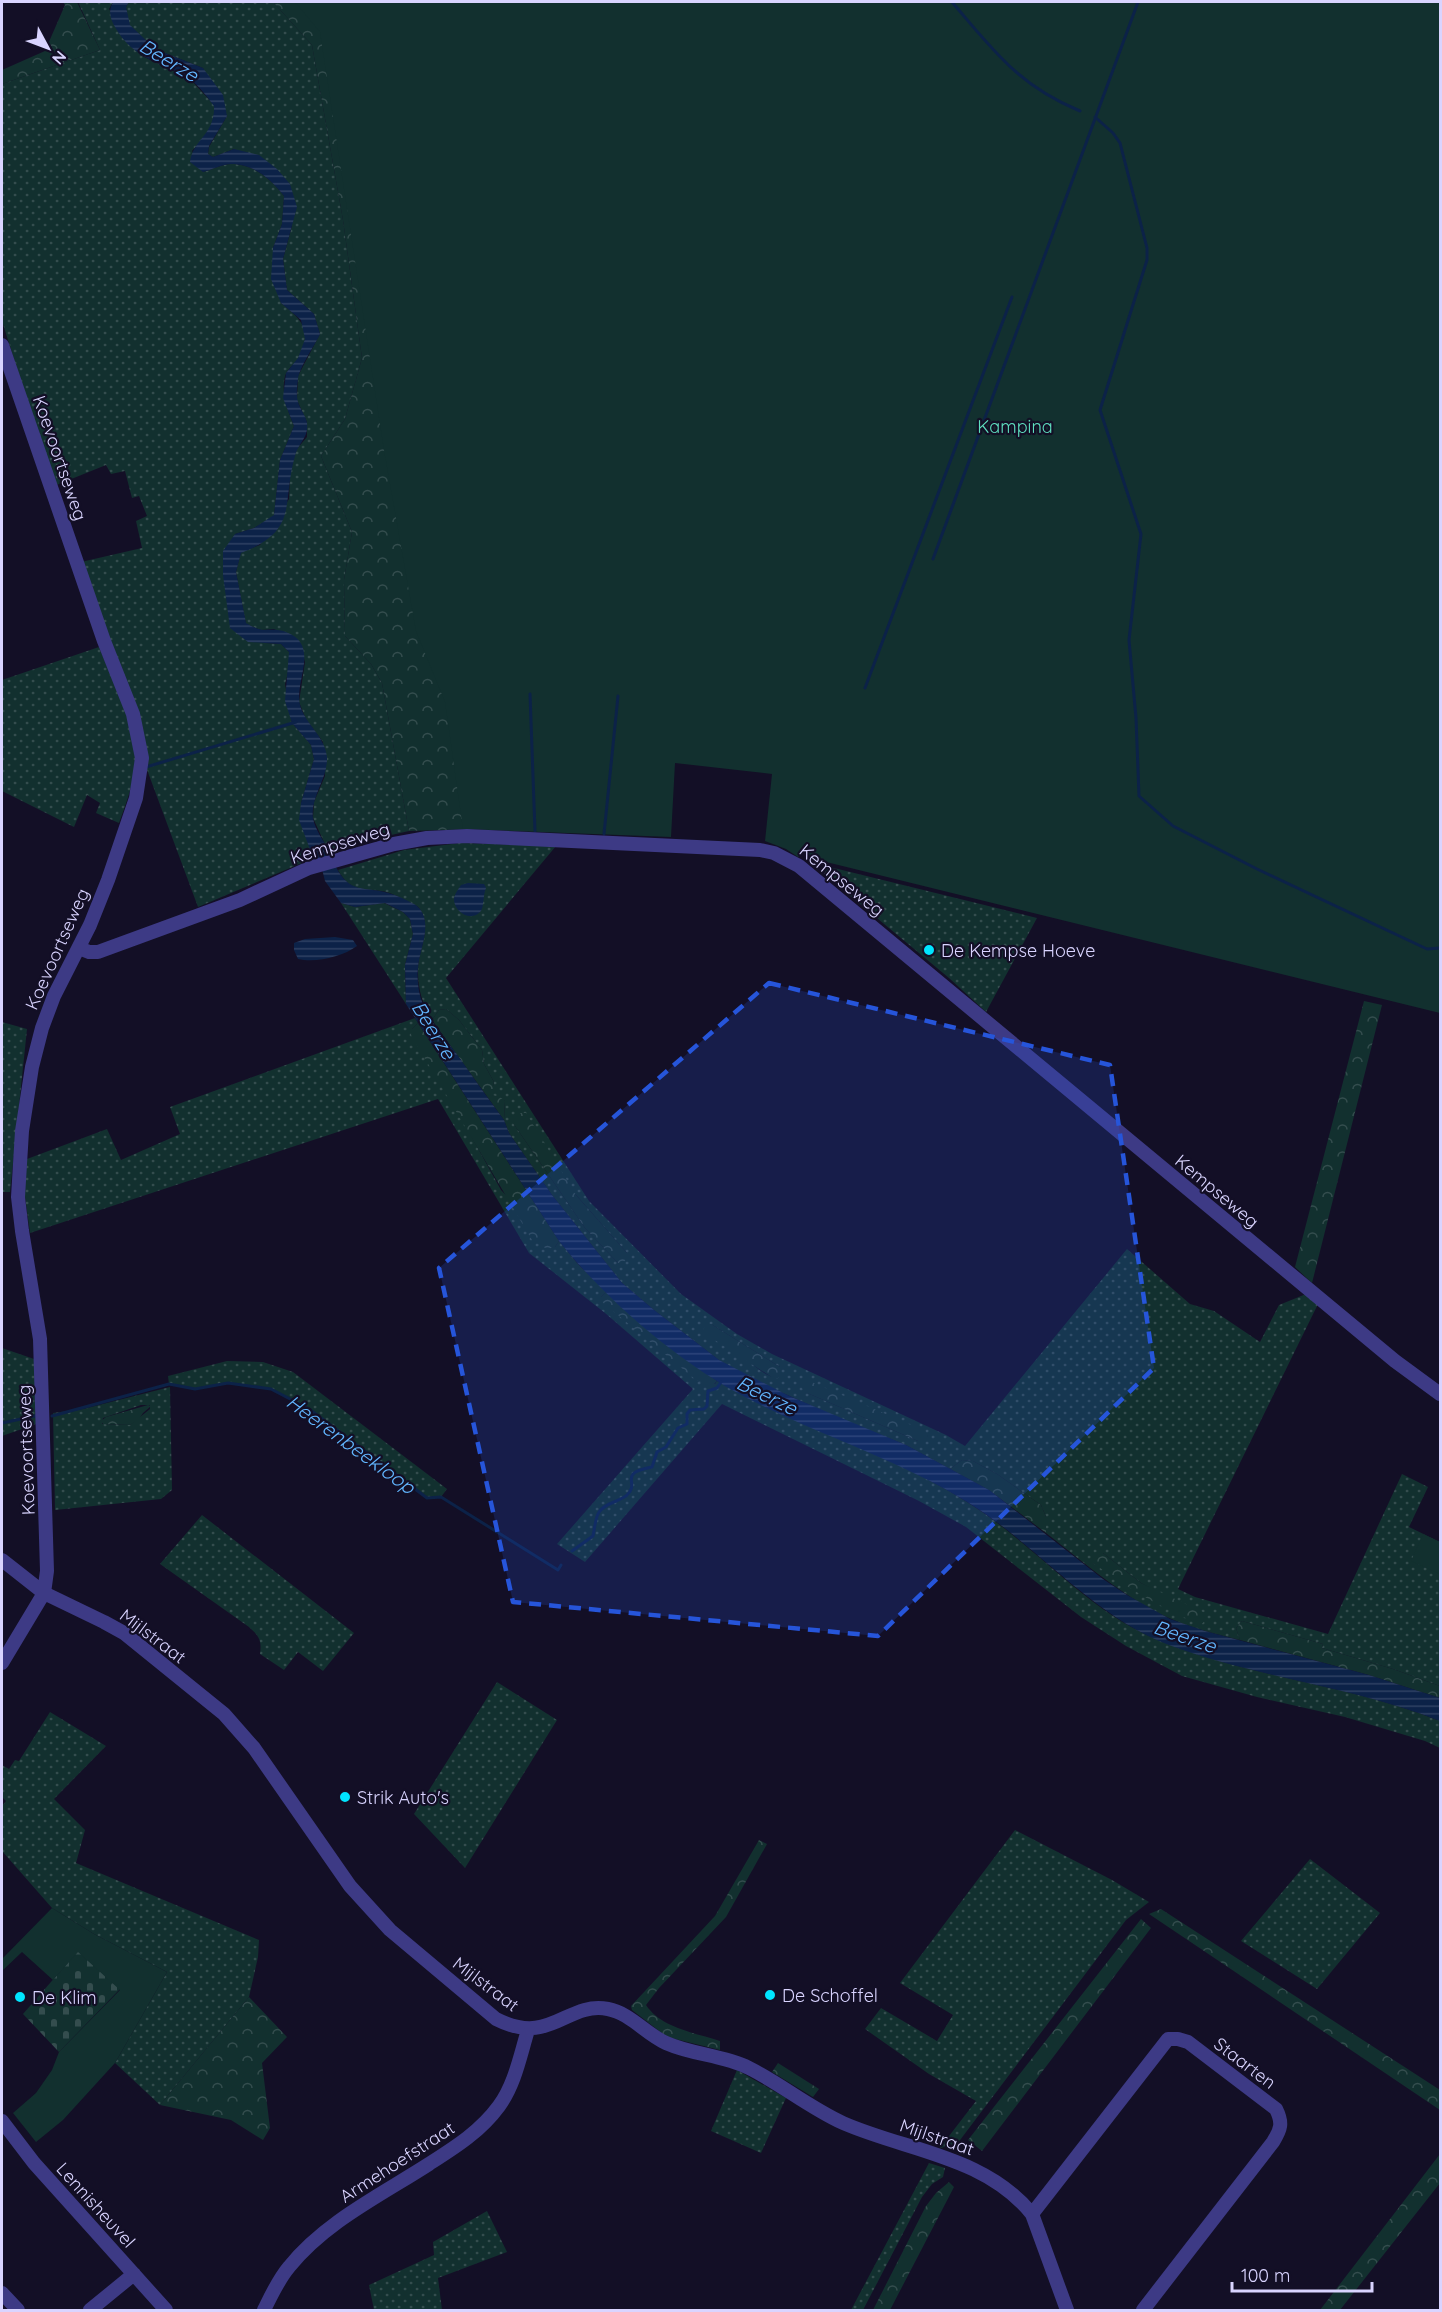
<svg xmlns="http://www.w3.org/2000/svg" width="1442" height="2312" viewBox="0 0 1442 2312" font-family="Quicksand,sans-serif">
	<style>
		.grass { fill: url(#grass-dots); fill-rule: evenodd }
		.forest { fill: url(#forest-crowns) }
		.cemetery { fill: url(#cemetery-stones) }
		.park { fill: #12302f }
		.water { fill: url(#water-rules) }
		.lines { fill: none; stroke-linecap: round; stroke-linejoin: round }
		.stream { stroke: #0c2248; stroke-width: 3 }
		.minor { stroke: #3d3a85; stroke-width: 14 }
		.marked { fill: #2655da; fill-opacity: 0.2; stroke: #2655da; stroke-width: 4.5; stroke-dasharray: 12 8; stroke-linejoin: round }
		.poi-dot { fill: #00e5ff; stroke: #130f26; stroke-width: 2 }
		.labels { text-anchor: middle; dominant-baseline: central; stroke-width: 4.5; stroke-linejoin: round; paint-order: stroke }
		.park-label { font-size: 18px; fill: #5fe0c0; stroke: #130f26 }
		.street-label { font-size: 18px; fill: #d9d4ff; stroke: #130f26 }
		.poi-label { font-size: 18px; fill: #d9d4ff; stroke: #130f26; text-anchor: start }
		.water-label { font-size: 20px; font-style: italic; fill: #62b6ff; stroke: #130f26 }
	</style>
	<defs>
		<pattern id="grass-dots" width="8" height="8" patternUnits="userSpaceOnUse" patternTransform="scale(1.5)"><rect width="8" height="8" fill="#12302f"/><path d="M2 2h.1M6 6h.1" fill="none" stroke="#344d4e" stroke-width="1.8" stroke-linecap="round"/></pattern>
		<pattern id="forest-crowns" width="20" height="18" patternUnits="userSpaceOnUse" patternTransform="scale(1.5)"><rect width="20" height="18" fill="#12302f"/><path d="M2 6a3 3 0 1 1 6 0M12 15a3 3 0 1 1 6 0" fill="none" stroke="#344d4e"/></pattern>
		<pattern id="cemetery-stones" width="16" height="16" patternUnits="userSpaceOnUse" patternTransform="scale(1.5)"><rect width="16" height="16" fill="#12302f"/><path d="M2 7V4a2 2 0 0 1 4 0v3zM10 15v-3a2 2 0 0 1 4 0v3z" fill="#344d4e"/></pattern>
		<pattern id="water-rules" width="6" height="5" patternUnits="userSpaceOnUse" patternTransform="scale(1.5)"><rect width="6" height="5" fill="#0c2248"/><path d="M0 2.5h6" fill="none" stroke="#2f4163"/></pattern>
	</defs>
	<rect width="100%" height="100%" fill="#130f26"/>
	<path class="grass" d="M78,2h35l-4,7 31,46 50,24 25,27c0,19 -10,31 -23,45l11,21c8,-2 20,-8 28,-8 23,0 40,15 53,32l-2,28 -9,24 8,55c20,16 32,27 18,54 -4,7 -12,12 -14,19 -4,19 2,32 9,50l-14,34 -6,56 -20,12 -19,6 -5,94 35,15 16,1 8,8 1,13 -5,19 7,39 19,22 3,14 -13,44 10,49 5,5 -118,50 -52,-140 -65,-205 61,-14 -6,-27 11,-5 -8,-20 -7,2 -7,-27 -14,3 -5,-9 -52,21 -52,-165v-237l98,-34z
		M129,2h144l39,43 31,175 19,138 -17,61 -24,37 31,76 -8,48 1,56 26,28 11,19 27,148 -67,15 -13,7 -16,-35 1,-16 11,-26 -2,-34 -17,-23 -7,-17 6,-40 -6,-21 -25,-12 -13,1 -15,-6 -10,-52 5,-20 19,-7 29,-46 1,-26 6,-23 11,-13v-15l-10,-22 1,-24 22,-42 -6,-20 -27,-24 -4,-31 9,-33 -2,-42 -56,-35 -21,8 -5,-3 1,-7 18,-31 -24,-48 -48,-19 -26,-24 -3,-18z
		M99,647c13,33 33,69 36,105 2,24 -8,49 -16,71l-23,-10 4,-10 -13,-8 -13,32 -72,-36v-111z
		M460,843l96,3 -110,132 143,223 92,93 56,40 35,20 174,81 19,11 162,-197 63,55 24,7 46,31 19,-37 27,-11 12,10 -140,285 17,8 133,37 74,-160 26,13 -19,40 31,15v144l-47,-17 -71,-21 1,-4 -81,-23 -6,7 4,12c-24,-6 -49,-12 -71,-22 -46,-21 -83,-54 -123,-85v-16l-5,-12 -44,-31 -24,-13 -11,-1 -12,9 -44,-24 -67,-27 -85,-38 -35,-20 -65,-50 -32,-27 -70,-88 -43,-62 -5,-13 1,-19 -14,-6 3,-13 -10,-18 -2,-14 -23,-30 -13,-11 -7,1 -7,10c-9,-16 -14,-29 -14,-48 -1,-21 16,-45 1,-64 -2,-3 -8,-5 -12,-7 -8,-4 -17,-9 -26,-10 -22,-3 -31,0 -43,-21l66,-20zM513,1123l114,130 -9,10 -33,-35zM711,1324l69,43 -2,11c-18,0 -53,-41 -67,-54zM805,1392l123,44 -10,5zM1103,1553l38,30 25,13 -73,-33z
		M828,867l6,1 203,50 -51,94 -37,-34 -125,-104z
		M341,903l14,4 29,-4 19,9 7,7 3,15 -8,31 1,39z
		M415,1018l3,5 -6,6 89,161 54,57 4,-6 18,22 29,29 -5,5 114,87 2,-3c83,45 174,72 253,123 62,39 113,102 179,132 93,41 197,47 291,85v27l-15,-7 -80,-24 -88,-20 -75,-21 -56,-30 -45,-29 -115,-90 -47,-26 -197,-97 -137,158 -28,-18 136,-155 -88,-76 -76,-60 -91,-154 -408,134 -6,-44 3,-30 80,-30 14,31 59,-26 -10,-27z
		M2,1022l25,7 -17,163h-8z
		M2,1348l35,12 2,63 -37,13z
		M227,1361l36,1 30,10 154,117 -6,8 -14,1 -118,-89 -38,-20 -43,-6 -33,6 -26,-5 -1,-8z
		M170,1387l2,103 -11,9 -106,11 -2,-97 30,-4zM141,1405h9v4l-20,16 -28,-1 1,-6 3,-1z
		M202,1515l152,118 -31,38 -25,-19 -14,18 -24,-16c2,-14 -1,-18 -11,-27l-89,-63z
		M497,1682l60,38 -92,148 -51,-54z
		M50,1712l56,34 -52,53 31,31 -9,33 183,77 -1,17 -9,40 -89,108 -45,-42 52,-91 -73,-38 -42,-26 -50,-57v-45l4,-5 -4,-4v-32l7,4 6,-9 4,1z
		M1015,1830l97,50 37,22 -23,18 -172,228 -3,-4 -12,5 37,-48 -47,-27 -64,-45 16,-21 56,33 16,-26 -53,-32z
		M1310,1859l70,54 -63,76 -76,-48z
		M737,2070l49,28 -25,55 -50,-22z
		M929,2163l16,5 -2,9 -11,7 -10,13 -59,113h-12z
		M487,2211l20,41 -69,26 4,32h-68l-5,-25 65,-30 -1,-13z"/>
	<path class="forest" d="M63,2h14l23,48 -98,34v-14l43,-19 20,-46z
		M273,2h370l-168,827 -66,2 -27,-148 -11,-19 -26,-28 -1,-56 8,-48 -31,-76 24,-37 17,-61 -19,-138 -31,-175z
		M1364,1001l18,4 -70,278 -17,-16z
		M446,1009l13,11 23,30 2,14 10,18 -2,13 8,2 5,4 -1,19 -72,-100 7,-10z
		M418,1023l141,218 -4,6 -8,2 -15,-9 -121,-205 1,-6z
		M520,1113h6l50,82 51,58v5l-4,5h-5l-33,-35 -72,-105z
		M606,1292l65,56 46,33 -5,5 -16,-6 -95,-79v-4z
		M711,1324l69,43 1,7 -3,4h-5l-69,-45 -1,-4 3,-4z
		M807,1380l118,51 3,5 -5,7 -5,-2 -113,-49 -5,-7z
		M148,1405l3,1 -8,7 -4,6 -9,6 -27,-1 -2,-3 5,-4z
		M962,1460l11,1 24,13 44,31 5,12v16l-57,-43 -39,-21z
		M1096,1552l7,1 38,30 64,30 2,5 -6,7c-41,-18 -72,-36 -108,-62l-2,-6z
		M1242,1621l81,23 -1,4 71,21 47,17v12l-71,-23 -129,-35 -4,-12z
		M759,1840l8,4 -41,73 -67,71 -13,17c15,23 50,28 74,36v9l-53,-13 -35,-27 -1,-4 84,-90z
		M1161,1909l279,181v20l-291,-196z
		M1141,1919l10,9 -169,223 -14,-11z
		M249,1997l38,40 -25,26 8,65 -7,12 -32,-20 -71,-15z
		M778,2063l41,26 -6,8 -41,-25z
		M1440,2154v29l-100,127h-20z
		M949,2182l5,5 -64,123h-17l53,-104 10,-13z"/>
	<path class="cemetery" d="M78,1951l42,38 -61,63 -36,-38z"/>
	<path class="park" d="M295,2h1145v1011l-626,-154 -10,-6 -6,4 -12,-8 -21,-8 7,-67 -97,-11 -4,74 -208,-8 -18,-127 -29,-71 -32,-181 -64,-418z
		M1423,1534l17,8v32l-29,-13z
		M52,1908l42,26 73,38 -52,91 -52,57 -27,22 -23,-29 23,-20 16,-23 7,-18 61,-62 -42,-38 -25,28 -31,-28 -20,19v-12z"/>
	<path class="water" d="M113,2h16l-3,5 4,18 25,24 48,19 20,27 4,21 -18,30 -1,8 5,3 21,-8 25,6 18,14 13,15 7,23 -14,52 4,31 27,24 6,20c-5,11 -21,34 -22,45 -1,7 -2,16 0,23 2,7 8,14 9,21 2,15 -9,20 -12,33 -14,49 5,74 -54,97l-5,19 10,51c5,3 11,6 17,7 8,0 15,-1 23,2 35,13 8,49 14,73 5,19 25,31 27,52 1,22 -17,40 -14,61 2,12 11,23 16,33 20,53 34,29 73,47 5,3 12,5 16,9 16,16 1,43 0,61 -1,7 0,16 1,23 4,23 23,44 37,62 16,23 32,45 48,67l5,13 43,62 70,88 32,27 65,50 70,36 117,49 83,45 114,89 24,16 43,24 35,12 164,44 71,23v23c-87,-35 -183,-43 -271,-76 -78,-30 -131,-99 -200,-142 -71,-44 -149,-67 -222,-105 -68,-35 -141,-98 -188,-157l-153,-237 -1,-39 8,-31 -3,-15 -7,-7 -18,-9 -30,4 -14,-4 -16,-22 -5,-20 -9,-9 -12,-32 2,-17 13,-44 -3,-14 -19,-22 -7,-22 4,-49 -8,-8 -33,-2 -18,-14 -7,-53v-24l12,-17 19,-6 20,-13 6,-55 14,-34 -11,-28 3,-25 12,-15 7,-19 -4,-19 -20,-17 -10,-24 2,-31 9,-24 2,-28c-13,-17 -30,-32 -53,-32 -8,0 -20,6 -28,8l-13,-10c3,-23 25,-27 24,-56 -7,-9 -15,-21 -25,-27 -29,-20 -54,-17 -74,-52 -5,-9 -7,-16 -2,-25z
		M468,883l16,1 2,4c-3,7 -2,18 -5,23 -10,12 -28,1 -27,-13 1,-4 4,-9 7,-13z
		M335,937l18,3 4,6c-15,11 -41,17 -59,13l-4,-9v-7l11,-4z"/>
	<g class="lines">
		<path class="stream" d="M952,2c42,49 66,83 128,109
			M1095,117l18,16 7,10 27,105v12l-47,150 41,124 -12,106 7,78 3,78 34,30 84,43 170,80 13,-1
			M933,559l205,-557
			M865,688l147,-391
			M530,694l5,137
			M146,767l150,-45
			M604,834l14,-138
			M52,1416l117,-32 26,5 33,-6 43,6 38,20 118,89 14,-1 117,73 3,-5
			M2,1423l33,-7
			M572,1551l21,-15c4,-19 1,-26 21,-34 4,-2 10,-4 13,-7 14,-13 -11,-21 25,-28l5,-15 9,-5 12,-19 9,-4v-10l3,-4 14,-1 3,-3 1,-15 9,-3 4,-6"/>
		<path class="minor" d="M2,345l102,296 29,73 9,44 -6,40 -28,82 -18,45 -36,71 -12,32 -10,39 -10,64 -4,66 4,34 18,108 7,232 -3,22 -42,70
			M79,948l10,4h9l142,-52 69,-32 85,-24 33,-6 40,-2 293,14 14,3 25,13 596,495 45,33
			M2,1560l42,33 60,29 20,11 100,81 30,34 96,138 40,44 106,89c55,28 70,-18 112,-10 22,4 38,25 58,34 27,12 57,12 83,25 32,16 61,40 94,55 64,28 142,33 189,91l35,96
			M2,2121l32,42 132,147
			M1032,2214l136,-175h10l10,3 88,67c7,14 5,20 -3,33l-130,168
			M2,2293l16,17
			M90,2310l44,-36
			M264,2310c7,-14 14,-30 25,-43 36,-45 92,-72 140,-103 25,-16 51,-32 70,-58 16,-22 21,-50 29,-76"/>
	</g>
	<path class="marked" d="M769,983l341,82 44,303 -276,268 -365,-34 -74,-334z"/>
	<g class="poi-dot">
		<circle cx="929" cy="950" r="6"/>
		<circle cx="345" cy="1797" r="6"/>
		<circle cx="770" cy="1995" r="6"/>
		<circle cx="20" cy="1997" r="6"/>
	</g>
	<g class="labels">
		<g class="park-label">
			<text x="1015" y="426">Kampina</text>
		</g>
		<g class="street-label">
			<text transform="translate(60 458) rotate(71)">Koevoortseweg</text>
			<text transform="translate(340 843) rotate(-17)">Kempseweg</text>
			<text transform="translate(842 880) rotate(39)">Kempseweg</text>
			<text transform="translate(57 949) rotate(-66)">Koevoortseweg</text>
			<text transform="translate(1217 1191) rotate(40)">Kempseweg</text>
			<text transform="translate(26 1450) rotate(-92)">Koevoortseweg</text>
			<text transform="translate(153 1636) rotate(37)">Mijlstraat</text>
			<text transform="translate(486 1984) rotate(37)">Mijlstraat</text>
			<text transform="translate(1245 2063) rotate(37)">Staarten</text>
			<text transform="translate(937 2137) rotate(19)">Mijlstraat</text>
			<text transform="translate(397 2162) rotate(-33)">Armehoefstraat</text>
			<text transform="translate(96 2205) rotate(48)">Lennisheuvel</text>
		</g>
		<g class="poi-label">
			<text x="941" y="950">De Kempse Hoeve</text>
			<text x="357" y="1797">Strik Auto's</text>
			<text x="782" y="1995">De Schoffel</text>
			<text x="32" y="1997">De Klim</text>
		</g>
		<g class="water-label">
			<text transform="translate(169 60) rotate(31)">Beerze</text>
			<text transform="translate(434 1030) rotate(58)">Beerze</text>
			<text transform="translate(767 1395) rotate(26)">Beerze</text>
			<text transform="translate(351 1444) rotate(36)">Heerenbeekloop</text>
			<text transform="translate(1185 1636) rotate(19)">Beerze</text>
		</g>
	</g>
	<rect width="1442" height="2312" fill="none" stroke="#d9d4ff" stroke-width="6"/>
	<g transform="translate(48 48) rotate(131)" stroke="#130f26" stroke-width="4.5" paint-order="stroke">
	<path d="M0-4.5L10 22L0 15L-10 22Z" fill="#d9d4ff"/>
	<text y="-9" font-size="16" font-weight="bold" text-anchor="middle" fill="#d9d4ff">N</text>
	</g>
	<path d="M1232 2282v9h140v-9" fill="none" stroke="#d9d4ff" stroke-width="3"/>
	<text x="1241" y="2282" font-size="18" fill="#d9d4ff" stroke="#130f26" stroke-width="4.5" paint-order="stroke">100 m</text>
</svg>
